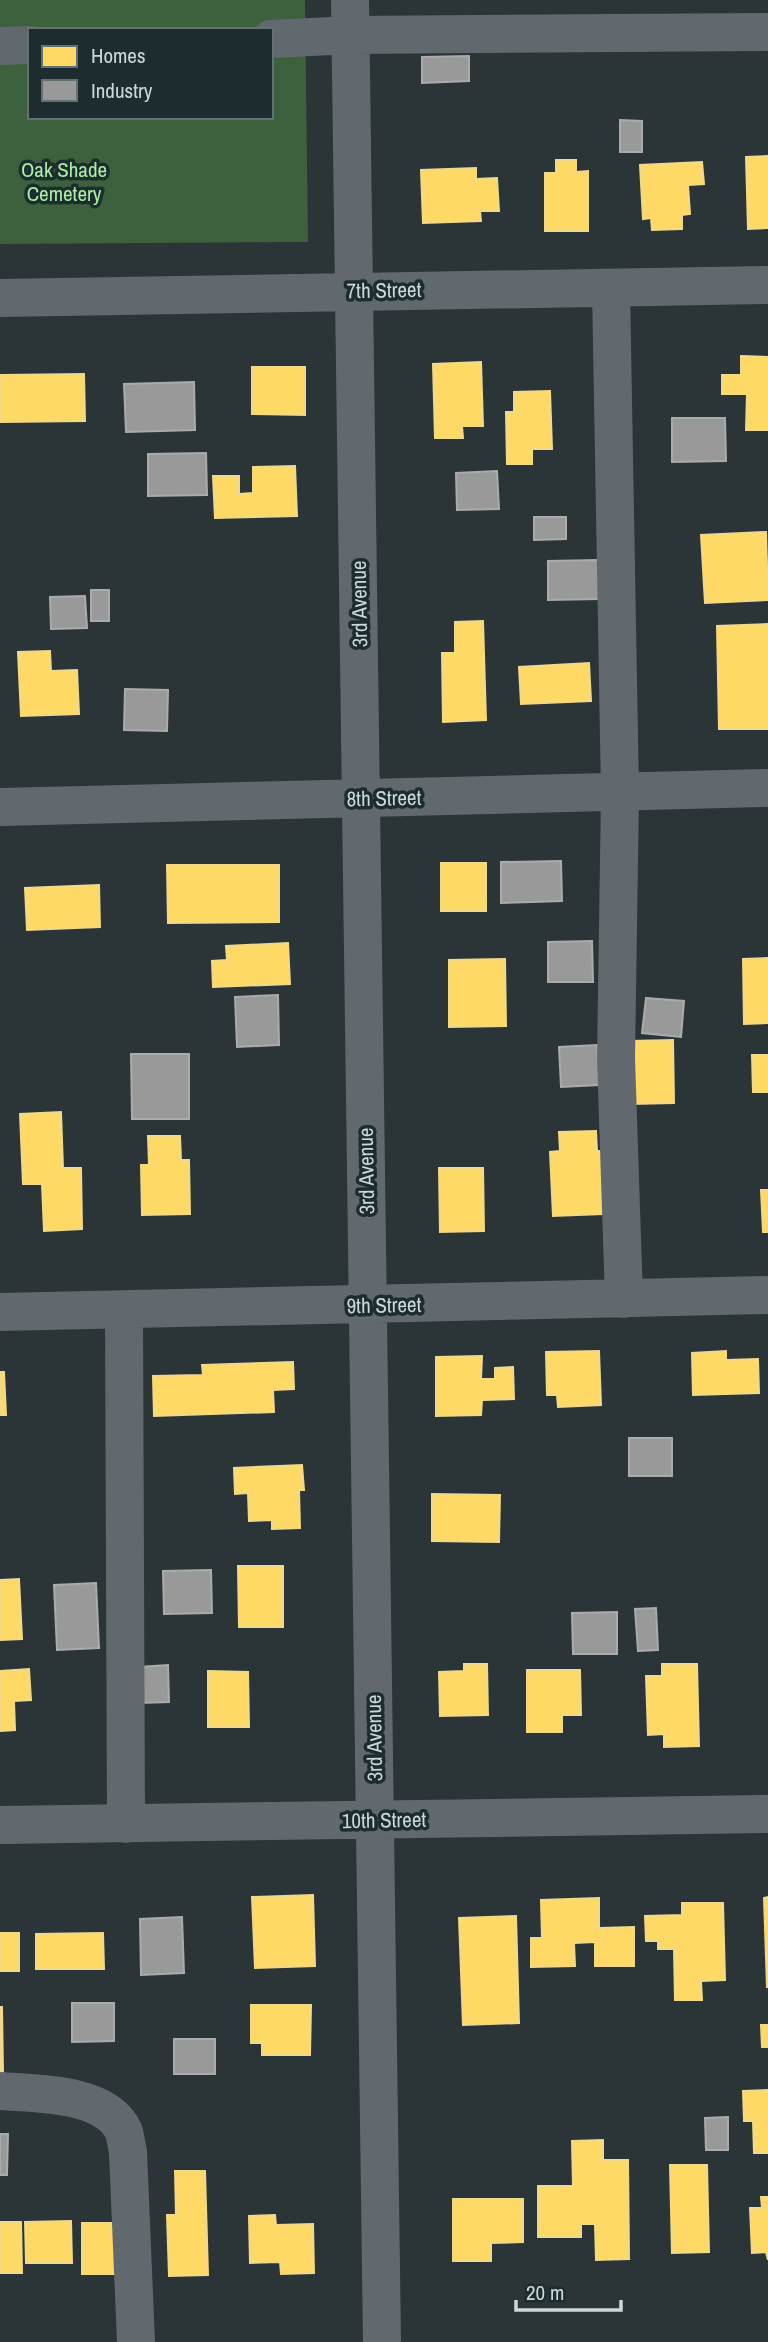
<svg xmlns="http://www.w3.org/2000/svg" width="768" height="2342" viewBox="0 0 768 2342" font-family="'Archivo Narrow',sans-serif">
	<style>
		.green { fill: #3d613d; fill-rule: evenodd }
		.homes { fill: #ffd966; stroke: #f0d989; stroke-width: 2 }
		.industry { fill: #999; stroke: #a9acac; stroke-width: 2 }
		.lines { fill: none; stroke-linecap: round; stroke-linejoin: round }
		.minor { stroke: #61696f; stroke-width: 38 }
		.labels { text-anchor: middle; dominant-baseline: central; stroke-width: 7; stroke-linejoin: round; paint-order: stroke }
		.park-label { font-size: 21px; fill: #a9efa4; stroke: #1d2d2f }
		.street-label { font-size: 21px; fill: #ced8da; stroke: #1d2d2f }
	</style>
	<rect width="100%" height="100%" fill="#2b3436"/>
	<path class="green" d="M0,0h305l3,242 -308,2zM30,30h241v87h-241z"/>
	<path class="homes" d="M768,156v72l-20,1 -2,-72z
		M556,160h20v12l12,-1v60h-43v-58h11z
		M702,162l2,22 -16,1 2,29 -8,1v14l-30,1 -1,-12 -8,1 -3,-54z
		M476,168v11l21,-1 2,33h-19l1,10 -58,2 -2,-53z
		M741,356l27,1v73h-22l1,-36h-25v-19h19z
		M481,362l2,64h-21l1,12h-28l-2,-74z
		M252,367h53v48l-53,-1z
		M84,374l1,47 -85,1v-47z
		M550,391l2,58h-20v15h-25l-1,-52h8v-20z
		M295,466l2,50 -82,2 -2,-42h26v18l14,-1v-26z
		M766,532l2,68 -63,3 -4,-68z
		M483,621l3,99 -43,2 -1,-69h13v-31z
		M768,624v105h-49l-2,-103z
		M50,651l1,20 26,-1 2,44 -58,2 -3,-64z
		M589,663l2,38 -70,3 -2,-37z
		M441,863h45v48h-45z
		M167,865h112v57l-111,1z
		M99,885l1,42 -73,3 -2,-42z
		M288,943l2,41 -77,3 -1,-26 15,-1 -1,-14z
		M768,958v65l-24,1 -1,-65z
		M505,959l1,67 -57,1v-67z
		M673,1040l1,63 -43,1 -1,-63z
		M752,1055h16v37h-15z
		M61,1112l2,56h18l1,61 -38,2 -2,-47h-19l-3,-70z
		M596,1131l1,20h11l2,34 -9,1 2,28 -50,2 -3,-64 10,-1 -1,-19z
		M148,1136h32l1,24h8l1,54 -48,1 -1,-50h8z
		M439,1168h44l1,63 -44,1z
		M761,1190h7v42h-5z
		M599,1351l2,54 -43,2 -1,-12h-10l-1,-43z
		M726,1351v9l32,-1 1,34 -66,2 -1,-42z
		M482,1356l-1,23h14v-11l18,-1 1,32 -32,1 -1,15 -45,1v-59z
		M293,1362l1,27 -21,1 1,22 -120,4 -1,-40 50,-1 -1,-10z
		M0,1372h4l2,43h-6z
		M302,1465l2,25h-5l1,38 -28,1v-9l-23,1 -1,-28 -13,1 -1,-26z
		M432,1494l68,1 -1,47 -67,-1z
		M238,1566h45v61h-44z
		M19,1579l3,60 -22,1v-60z
		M464,1664h23l1,51 -48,1 -1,-44 25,-1z
		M662,1664h35l2,82 -35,1v-13l-16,1 -2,-59h16z
		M29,1669l2,31 -17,1 1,29 -15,1v-60z
		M527,1670h53l1,45h-19v17h-35z
		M208,1671l40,1 1,55h-41z
		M313,1895l2,71 -60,2 -3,-71z
		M768,1897v90h-1l-3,-89z
		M599,1898v30l35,-1v39h-39v-24l-21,1 1,23 -44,1v-29h11l-1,-38z
		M682,1903h41l2,77 -24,1 1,19h-27l-1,-51h-16v-8h-12l-1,-25 37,-1z
		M516,1916l3,107 -56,2 -4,-107z
		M0,1933h19v38h-19z
		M103,1933l1,36h-68v-35z
		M251,2005h60l-1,50h-48v-12h-11z
		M0,2007h2l1,66h-3z
		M761,2025h7v22h-6z
		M768,2090v63h-14l-1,-32h-9l-1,-30z
		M603,2140v20h25l1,99 -33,1 -1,-36h-14v13h-43v-51h35l-1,-45z
		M670,2165h37l2,87 -37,1z
		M175,2171h30l3,104 -39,1 -2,-61h9z
		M761,2197h7v63l-2,-8 -14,1 -2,-45h12z
		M453,2199h70v43l-32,1v18h-38z
		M275,2215l1,10 37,-1 1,49 -33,1 -1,-12 -30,1 -1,-47z
		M71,2221l1,42h-46l-1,-41z
		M0,2222h21l1,51h-22z
		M82,2223h41l-1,51h-40z"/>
	<path class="industry" d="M469,56v25l-47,2v-26z
		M620,120l22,1v31h-22z
		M194,382l1,48 -69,2 -2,-48z
		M672,418h53l1,43 -54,1z
		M206,453l1,42 -59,1v-42z
		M497,471l2,38 -42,1 -1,-37z
		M534,517h32v22l-32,1z
		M598,560l1,39 -51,1v-39z
		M91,590h18v31h-18z
		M85,596l2,32 -36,1 -1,-32z
		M125,689l43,1 -1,41 -43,-1z
		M561,861l1,40 -61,2v-41z
		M592,941l1,41h-45v-40z
		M278,995l1,50 -42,2 -2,-50z
		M646,998l38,3 -3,36 -39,-4z
		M597,1045l2,40 -38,2 -2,-40z
		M131,1054h58v65h-57z
		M629,1438h43v38h-43z
		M211,1570l1,43 -48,1 -1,-43z
		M96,1583l3,65 -42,2 -3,-65z
		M656,1608l2,42 -20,1 -3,-42z
		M617,1612v42h-44l-1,-41z
		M168,1665l1,37 -29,1 -1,-36z
		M182,1917l2,56 -43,2 -1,-56z
		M72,2003h42v38l-42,1z
		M174,2039h41v35h-41z
		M728,2117v33h-22l-1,-32z
		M0,2134h8l-1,41h-7z"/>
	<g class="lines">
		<path class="minor" d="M350,0l32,2342
			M271,39l80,-4 417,-3
			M0,46l30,-1
			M611,288l9,506 -4,264 8,241
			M0,298l768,-13
			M0,807l768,-19
			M124,1310l2,514
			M0,1312l768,-17
			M0,1825l768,-11
			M0,2091c35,3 105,1 123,39 3,6 3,15 5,22l8,190"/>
	</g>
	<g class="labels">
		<g class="park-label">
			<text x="64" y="169">Oak Shade<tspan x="64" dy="24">Cemetery</tspan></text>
		</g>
		<g class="street-label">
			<text transform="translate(384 290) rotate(-1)">7th Street</text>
			<text transform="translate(359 604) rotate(-91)">3rd Avenue</text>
			<text transform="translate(384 798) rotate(-1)">8th Street</text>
			<text transform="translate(366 1171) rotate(-91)">3rd Avenue</text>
			<text transform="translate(384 1305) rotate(-1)">9th Street</text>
			<text transform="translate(374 1738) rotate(-91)">3rd Avenue</text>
			<text transform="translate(384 1820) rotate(-1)">10th Street</text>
		</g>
	</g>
	<rect x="28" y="28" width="245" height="91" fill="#1d2d2f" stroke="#647173" stroke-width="2"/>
	<rect x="42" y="46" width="35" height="21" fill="#ffd966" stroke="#647173" stroke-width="2"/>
	<text x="91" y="63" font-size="21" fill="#ced8da">Homes</text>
	<rect x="42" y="80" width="35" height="21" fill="#999999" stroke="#647173" stroke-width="2"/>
	<text x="91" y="98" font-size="21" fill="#ced8da">Industry</text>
	<path d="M516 2300v10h105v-10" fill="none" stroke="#ced8da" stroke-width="3.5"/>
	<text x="526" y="2300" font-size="21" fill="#ced8da" stroke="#1d2d2f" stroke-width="5" paint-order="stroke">20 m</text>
</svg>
